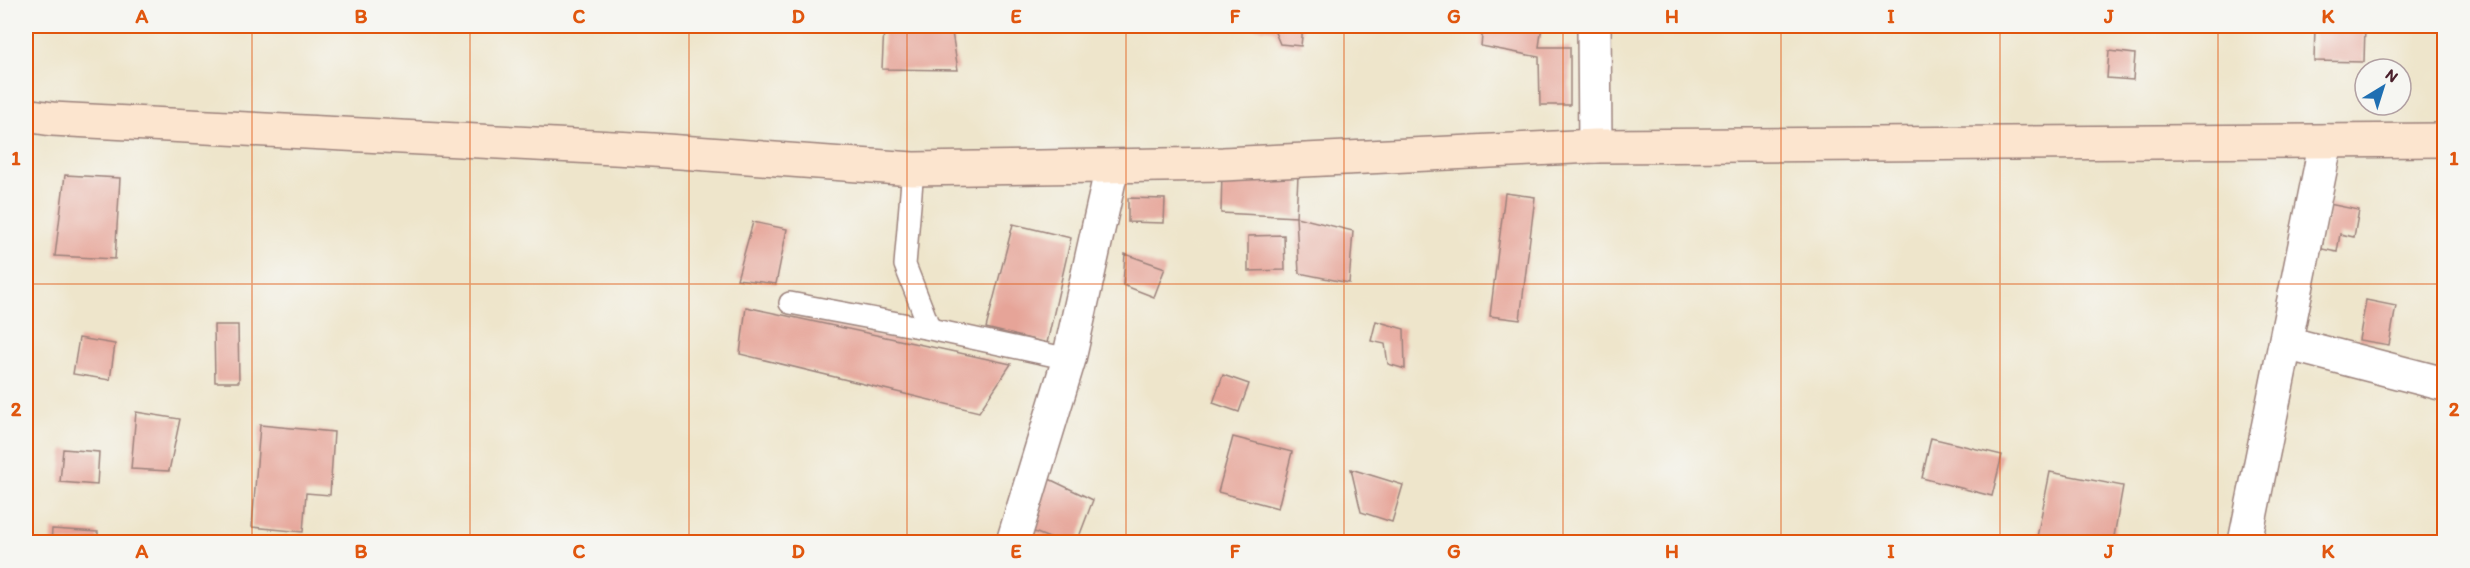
<svg xmlns="http://www.w3.org/2000/svg" width="2470" height="568" viewBox="0 0 2470 568" font-family="Itim,sans-serif">
	<style>
		.building { fill: #e6a498 }
		.lines { fill: none; stroke-linecap: round; stroke-linejoin: round }
		.service-casing { stroke: #9c827b; stroke-width: 24 }
		.minor-casing { stroke: #9c827b; stroke-width: 36 }
		.secondary-casing { stroke: #9c827b; stroke-width: 36 }
		.service { stroke: #fff; stroke-width: 21 }
		.minor { stroke: #fff; stroke-width: 33 }
		.secondary { stroke: #fce5cf; stroke-width: 33 }
		.grid { fill: none; stroke: #e0560e; stroke-width: 1.5; stroke-opacity: 0.55 }
		.neatline { fill: none; stroke: #e0560e; stroke-width: 2 }
		.grid-label { font-size: 20px; text-anchor: middle; font-weight: bold; fill: #e0560e }
	</style>
	<rect width="100%" height="100%" fill="#f6f6f2"/>
	<filter id="ink" filterUnits="userSpaceOnUse"><feTurbulence type="fractalNoise" baseFrequency=".0167" numOctaves="2"/><feDisplacementMap in="SourceGraphic" scale="12" xChannelSelector="R" yChannelSelector="G"/><feConvolveMatrix kernelMatrix="1 2 1 2 8 2 1 2 1" color-interpolation-filters="sRGB"/></filter>
	<filter id="wash" filterUnits="userSpaceOnUse"><feTurbulence type="fractalNoise" baseFrequency=".008" numOctaves="4" result="noise"/><feDisplacementMap in="SourceGraphic" scale="24" xChannelSelector="R" yChannelSelector="G"/><feGaussianBlur stdDeviation="1.35" result="paint"/><feColorMatrix in="noise" values="0 0 0 0 0 0 0 0 0 0 0 0 0 0 0 0 0 1.4 0 .05"/><feComposite in="paint" operator="in"/></filter>
	<g filter="url(#wash)">
		<rect width="100%" height="100%" fill="#eee5cb"/>
		<g id="blocks">
			<path class="building" d="M884,26h67l7,44 -76,-1z
				M1242,26h61l-2,20 -21,-2 -6,-14z
				M1483,26h59l-3,21h31v58h-30l-1,-48 -58,-11z
				M2315,26h50l-1,36 -50,-1z
				M2109,51l26,3 -2,26 -26,-2z
				M1222,172l76,4 -2,41 57,14 -4,52 -50,-10 -3,-56 -75,-4z
				M65,175l55,3 -5,81 -60,-3z
				M1505,193l30,4 -15,123 -30,-4z
				M1128,198l37,1 -1,24 -36,-1z
				M2329,204l30,6 -5,27 -14,-3 -3,18 -15,-3z
				M753,222l34,7 -11,55 -39,-5z
				M1013,224l58,14 -24,105 -61,-15z
				M1284,235l1,35 -37,1v-35z
				M1125,254l40,14 -11,29 -31,-12z
				M2366,300l30,6 -7,39 -30,-5z
				M746,307l265,57 -32,48 -239,-58z
				M1376,321l28,8 1,40 -17,-5 -3,-20 -14,-3z
				M214,325h24l1,57h-24z
				M79,338l36,6 -5,36 -37,-6z
				M1223,375l26,9 -10,28 -26,-9z
				M136,412l44,7 -11,52 -38,-2z
				M260,425l74,7 -4,63 -24,-2 -3,39 -51,-5z
				M1233,437l59,15 -14,56 -60,-16z
				M1931,438l71,17 -10,41 -70,-18z
				M63,449l36,3 -2,33 -37,-3z
				M1351,469l52,16 -11,37 -31,-10z
				M2050,472l73,14 -10,56h-77z
				M1045,477l48,23 -16,42h-18l-32,-13z
				M52,529l46,3v10h-47z"/>
		</g>
	</g>
	<g filter="url(#ink)">
		<use href="#blocks" fill-opacity="0" stroke="#9c827b" stroke-width="1.5"/>
		<g class="lines">
			<defs>
				<path id="service" d="M913,169l-8,96 25,64
					M790,303l140,26 139,30"/>
				<path id="minor" d="M1594,26l1,120
					M2286,343l158,41
					M1013,542l56,-183 43,-192
					M2245,542l81,-401"/>
				<path id="secondary" d="M26,115l26,4 601,31 260,19 310,-5 372,-18 849,-6"/>
			</defs>
			<use href="#service" class="service-casing"/>
			<use href="#minor" class="minor-casing"/>
			<use href="#secondary" class="secondary-casing"/>
			<use href="#service" class="service"/>
			<use href="#minor" class="minor"/>
			<use href="#secondary" class="secondary"/>
		</g>
	</g>
	<path class="grid" d="M252,26v516M470,26v516M689,26v516M907,26v516M1126,26v516M1344,26v516M1563,26v516M1781,26v516M2000,26v516M2218,26v516M26,284h2418"/>
	<rect width="2470" height="568" fill="none" stroke="#f6f6f2" stroke-width="66"/>
	<g transform="translate(2383 87) rotate(38)"><circle r="28" fill="#f6f6f2" stroke="#b1a0a2" stroke-width="1.5"/>
	<path d="M0-4.5L10 22L0 15L-10 22Z" fill="#1f6fb2"/>
	<text y="-9" font-size="16" font-weight="bold" text-anchor="middle" fill="#4a1f2b">N</text>
	</g>
	<rect x="33" y="33" width="2404" height="502" class="neatline"/>
	<g class="grid-label">
		<text x="142" y="23">A</text>
		<text x="361" y="23">B</text>
		<text x="579" y="23">C</text>
		<text x="798" y="23">D</text>
		<text x="1016" y="23">E</text>
		<text x="1235" y="23">F</text>
		<text x="1454" y="23">G</text>
		<text x="1672" y="23">H</text>
		<text x="1891" y="23">I</text>
		<text x="2109" y="23">J</text>
		<text x="2328" y="23">K</text>
		<text x="16" y="165">1</text>
		<text x="2454" y="165">1</text>
		<text x="16" y="416">2</text>
		<text x="2454" y="416">2</text>
		<text x="142" y="558">A</text>
		<text x="361" y="558">B</text>
		<text x="579" y="558">C</text>
		<text x="798" y="558">D</text>
		<text x="1016" y="558">E</text>
		<text x="1235" y="558">F</text>
		<text x="1454" y="558">G</text>
		<text x="1672" y="558">H</text>
		<text x="1891" y="558">I</text>
		<text x="2109" y="558">J</text>
		<text x="2328" y="558">K</text>
	</g>
</svg>
